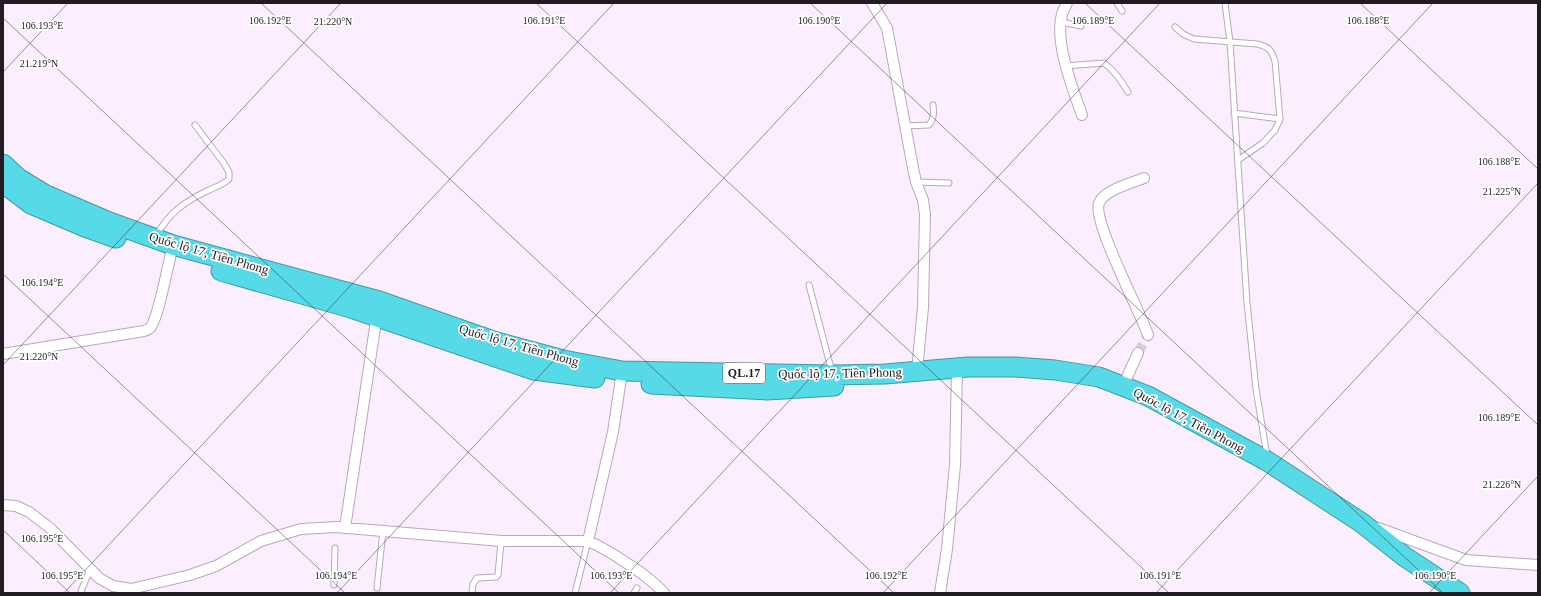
<svg xmlns="http://www.w3.org/2000/svg" width="1541" height="596" viewBox="0 0 1541 596" font-family="'Times New Roman',serif">
	<style>
		.lines { fill: none; stroke-linecap: round; stroke-linejoin: round }
		.street-tunnel { stroke: #dacede; stroke-width: 10; stroke-dasharray: 10 5; stroke-linecap: butt }
		.lane-casing { stroke: #b7aaba; stroke-width: 7 }
		.street-casing { stroke: #b7aaba; stroke-width: 12 }
		.highway-casing { stroke: #4398a2; stroke-width: 21 }
		.lane { stroke: #fff; stroke-width: 5 }
		.street { stroke: #fff; stroke-width: 10 }
		.highway { stroke: #56dae8; stroke-width: 19 }
		.ticks { fill: none; stroke: #201c21; stroke-width: 1; stroke-opacity: 0.45 }
		.labels { text-anchor: middle; dominant-baseline: central; stroke-width: 3.5; stroke-linejoin: round; paint-order: stroke }
		.shield { fill: #fff; stroke: #636064; stroke-width: 1 }
		.shield-label { font-size: 12px; font-weight: bold; fill: #201c21 }
		.street-label { font-size: 13px; fill: #201c21; stroke: #fff }
		.ticks-label { font-size: 10px; text-anchor: middle; fill: #201c21; stroke: #fff; stroke-width: 3.5; stroke-linejoin: round; paint-order: stroke }
	</style>
	<rect width="100%" height="100%" fill="#fbeeff"/>
	<g class="lines">
		<path class="street-tunnel" d="M1138,353l10,-18"/>
		<defs>
			<path id="lane" d="M1117,3l5,8
				M1225,3l5,39 17,261 9,86 11,67
				M1061,22l20,4
				M1175,27l8,7 11,5 63,5c12,3 14,5 18,17l5,58 -5,11 -12,13 -25,17
				M1065,66l39,-3c11,8 17,18 24,29
				M1234,113l46,6
				M906,126l23,-1c5,-6 5,-12 4,-20
				M916,182l33,1
				M156,236c13,-23 28,-34 51,-45 8,-4 16,-6 22,-12v-7l-6,-10 -28,-37
				M809,285l23,87
				M334,585l1,-37
				M377,588l6,-57
				M82,593l-1,-2 9,-21
				M472,593l1,-9 4,-6 19,-1 2,-2 3,-34
				M575,593l13,-52
				M634,593l3,-5"/>
			<path id="street" d="M872,3l15,25 26,140 3,14 7,18 2,15 -2,92 -6,64
				M1067,3c-2,4 -4,8 -5,11 -8,27 11,76 20,101
				M1144,178c-12,5 -40,12 -45,25 -7,18 41,108 49,132
				M3,354l141,-23c1,0 6,-3 6,-3 8,-8 19,-68 23,-83
				M1123,386l15,-33
				M3,505l13,1 13,6 21,16 49,50 14,8 18,3 59,-14 26,-9 45,-25 40,-12 35,-2 165,14h87c21,9 61,35 76,52
				M345,528l32,-214
				M1378,528l88,32 72,5
				M588,541l25,-109 9,-61
				M940,593l7,-44 8,-84 2,-97"/>
			<path id="highway" d="M3,164l15,14 28,17 63,27 64,23 206,56 114,40 70,19 59,11 211,4 52,-1 83,-7h47l40,3 44,7 49,19 119,65 95,62 43,34 55,36
				M3,183l28,21 54,23 31,11
				M221,271l130,37 183,62 61,8
				M651,384l116,6 67,-4"/>
		</defs>
		<use href="#lane" class="lane-casing"/>
		<use href="#street" class="street-casing"/>
		<use href="#highway" class="highway-casing"/>
		<use href="#lane" class="lane"/>
		<use href="#street" class="street"/>
		<use href="#highway" class="highway"/>
	</g>
	<path class="ticks" d="M261,3l633,590M536,3l633,590M810,3l633,590M1085,3l453,422M1360,3l178,166M3,18l616,575M3,72l65,-69M3,274l342,319M3,365l338,-362M3,530l67,63M64,593l550,-590M337,593l550,-590M610,593l550,-590M883,593l550,-590M1156,593l382,-410M1429,593l109,-117"/>
	<g class="labels">
		<rect class="shield" x="723" y="363" width="42" height="20" rx="3"/>
		<g class="shield-label">
			<text x="744" y="373">QL.17</text>
		</g>
		<g class="street-label">
			<text transform="translate(209 253) rotate(16)">Quốc lộ 17, Tiền Phong</text>
			<text transform="translate(519 345) rotate(16)">Quốc lộ 17, Tiền Phong</text>
			<text transform="translate(840 373) rotate(-1)">Quốc lộ 17, Tiền Phong</text>
			<text transform="translate(1189 420) rotate(28)">Quốc lộ 17, Tiền Phong</text>
		</g>
	</g>
	<g class="ticks-label">
		<text x="270" y="24">106.192°E</text>
		<text x="544" y="24">106.191°E</text>
		<text x="819" y="24">106.190°E</text>
		<text x="1093" y="24">106.189°E</text>
		<text x="1368" y="24">106.188°E</text>
		<text x="333" y="25">21.220°N</text>
		<text x="42" y="29">106.193°E</text>
		<text x="39" y="67">21.219°N</text>
		<text x="1499" y="165">106.188°E</text>
		<text x="1502" y="195">21.225°N</text>
		<text x="42" y="286">106.194°E</text>
		<text x="39" y="360">21.220°N</text>
		<text x="1499" y="421">106.189°E</text>
		<text x="1502" y="488">21.226°N</text>
		<text x="42" y="542">106.195°E</text>
		<text x="62" y="579">106.195°E</text>
		<text x="336" y="579">106.194°E</text>
		<text x="611" y="579">106.193°E</text>
		<text x="886" y="579">106.192°E</text>
		<text x="1160" y="579">106.191°E</text>
		<text x="1435" y="579">106.190°E</text>
	</g>
	<rect width="1541" height="596" fill="none" stroke="#201c21" stroke-width="8"/>
</svg>
